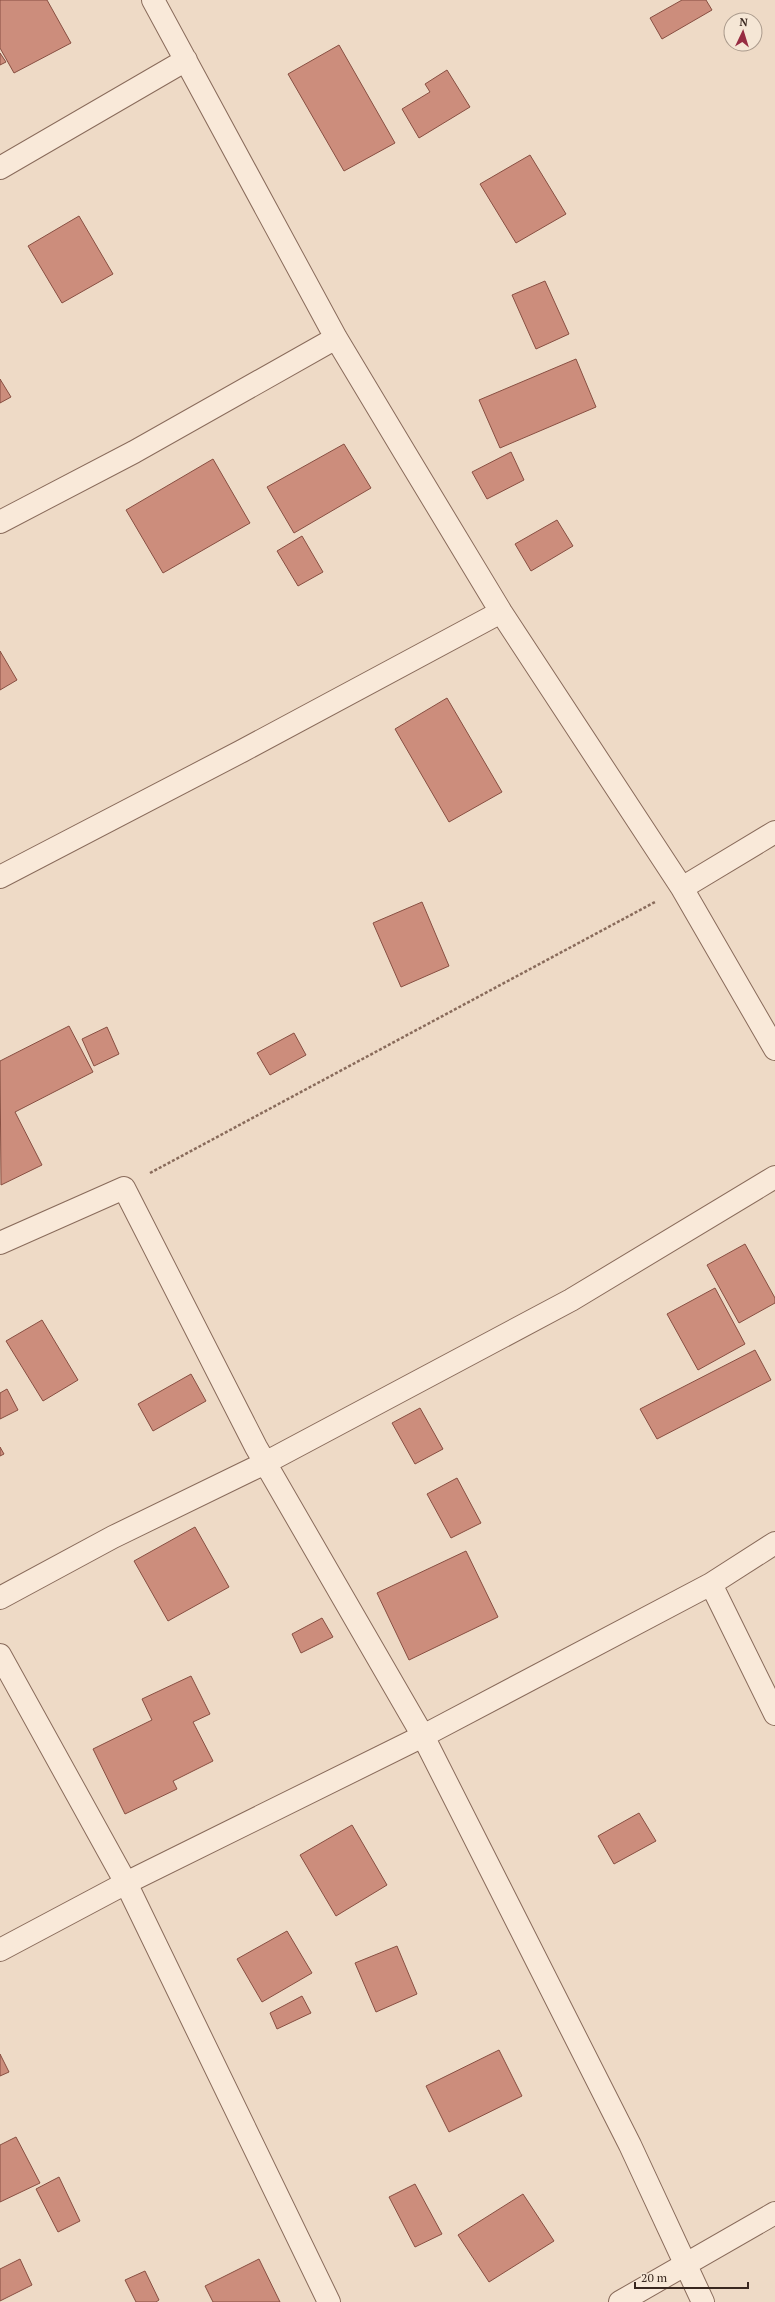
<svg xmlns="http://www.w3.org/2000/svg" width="775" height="2302" viewBox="0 0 775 2302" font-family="'PT Serif',serif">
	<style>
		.building { fill: #cc8d7c; stroke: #884f42 }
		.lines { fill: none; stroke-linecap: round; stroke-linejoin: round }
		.street-casing { stroke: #896b5b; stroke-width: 24 }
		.path { stroke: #896b5b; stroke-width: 2.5; stroke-dasharray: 3 2; stroke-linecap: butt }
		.street { stroke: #f9e9d9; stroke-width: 22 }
	</style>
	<rect width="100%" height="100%" fill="#eedac6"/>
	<path class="building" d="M0,0h47l24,43 -57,30 -14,-25z
		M682,0h24l6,10 -50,29 -12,-21z
		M339,45l56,98 -51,28 -56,-97z
		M0,53l6,9 -6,3z
		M447,70l23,37 -51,31 -17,-29 28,-17 -5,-8z
		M530,155l36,59 -50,29 -36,-59z
		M79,216l34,58 -51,29 -34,-57z
		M545,281l24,53 -33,15 -24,-54z
		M576,359l20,48 -96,41 -21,-48z
		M0,379l11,18 -11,6z
		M344,444l27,44 -77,45 -27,-46z
		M511,452l13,28 -37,19 -15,-27z
		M213,459l37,64 -87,50 -37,-63z
		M557,520l16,26 -42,25 -16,-27z
		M302,536l21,36 -25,14 -21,-35z
		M0,651l17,29 -17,10z
		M447,698l55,94 -53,30 -54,-93z
		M422,902l27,64 -48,21 -28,-64z
		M69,1026l24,46 -78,40 27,53 -41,20 -1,-124z
		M107,1027l12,27 -25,12 -12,-27z
		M294,1033l12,22 -36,20 -13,-22z
		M745,1244l30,54v5l-36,20 -32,-58z
		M715,1288l30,56 -47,26 -31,-56z
		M42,1320l36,60 -35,21 -37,-60z
		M755,1350l16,30 -114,59 -17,-30z
		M191,1374l15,27 -53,30 -15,-27z
		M7,1389l11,21 -18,9v-26z
		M420,1408l23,41 -28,15 -23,-41z
		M0,1447l4,7 -4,2z
		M457,1478l24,45 -30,15 -24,-44z
		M195,1527l34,60 -61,34 -34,-60z
		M466,1551l32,66 -89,43 -32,-67z
		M322,1618l11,19 -32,16 -9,-19z
		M191,1676l19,38 -17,8 20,39 -40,20 4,8 -52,25 -32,-65 59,-29 -10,-21z
		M639,1813l17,28 -42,23 -16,-28z
		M352,1825l35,60 -51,31 -36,-61z
		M287,1931l25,42 -50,29 -25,-43z
		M397,1946l20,48 -41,18 -21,-49z
		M302,1996l9,17 -34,16 -7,-16z
		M499,2050l23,46 -73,36 -23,-46z
		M0,2054l9,18 -9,4z
		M16,2137l24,46 -40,19v-57z
		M59,2177l21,44 -22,11 -22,-43z
		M415,2184l27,50 -27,13 -26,-50z
		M523,2194l31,47 -65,41 -31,-47z
		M20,2259l12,26 -32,16v-32z
		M259,2259l21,43h-67l-8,-16z
		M145,2271l14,29 -3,2h-20l-11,-22z"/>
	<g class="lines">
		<defs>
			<path id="street" d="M153,0l183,338 69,115 96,159 181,276 93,161
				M0,168l186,-108
				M0,522l134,-70 202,-114
				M0,877l242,-126 259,-139
				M682,888l93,-56
				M0,1243l124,-55 132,259 167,289 207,409 73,157
				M711,1584l64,130
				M0,1598l113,-61 152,-74 306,-163 204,-123
				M0,1655l126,228 203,419
				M0,1950l126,-67 297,-147 288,-152 64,-41
				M620,2302l155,-89"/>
		</defs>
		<use href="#street" class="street-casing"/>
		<path class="path" d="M150,1173l505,-271"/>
		<use href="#street" class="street"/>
	</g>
	<g transform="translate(743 32) rotate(4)"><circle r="19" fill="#f5e6d5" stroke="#aa9a8c"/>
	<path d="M0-3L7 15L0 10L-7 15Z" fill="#972c42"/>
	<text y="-6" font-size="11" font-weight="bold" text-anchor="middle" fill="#39271f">N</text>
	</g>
	<path d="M635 2282v6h113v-6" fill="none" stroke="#39271f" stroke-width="2"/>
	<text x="641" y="2282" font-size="12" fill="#39271f" stroke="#f5e6d5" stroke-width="3" paint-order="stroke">20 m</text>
</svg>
